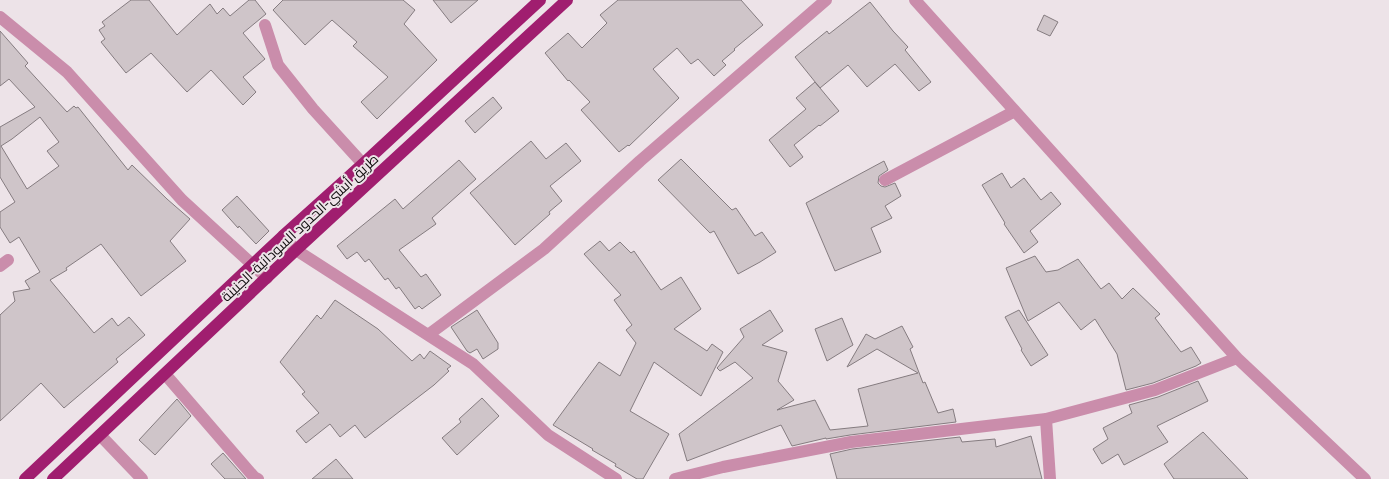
<svg xmlns="http://www.w3.org/2000/svg" width="1389" height="479" viewBox="0 0 1389 479" font-family="Spectral,Cairo,serif">
	<style>
		.building { fill: #cfc5c9; stroke: #857c80; fill-rule: evenodd }
		.lines { fill: none; stroke-linecap: round; stroke-linejoin: round }
		.minor { stroke: #ca8dab; stroke-width: 12 }
		.trunk { stroke: #a01e6f; stroke-width: 12 }
		.labels { text-anchor: middle; dominant-baseline: central; stroke-width: 4; stroke-linejoin: round; paint-order: stroke }
		.street-label { font-size: 14px; fill: #0f0c0d; stroke: #ede3e8 }
	</style>
	<rect width="100%" height="100%" fill="#ede3e8"/>
	<path class="building" d="M131,0h18l28,35 33,-31 7,10 6,-6 7,8 19,-16h6l11,14 -23,19 22,26 -22,18 13,15 -13,13 -32,-35 -24,22 -36,-39 -25,20 -25,-31 4,-3 -6,-9 6,-4 -3,-4z
		M283,0h120l12,10 -11,14 33,36 -60,59 -16,-17 27,-25 -35,-31 4,-4 -25,-22 -27,25 -32,-35z
		M433,0h45l-27,23z
		M618,0h123l22,25 -29,24 1,1 -13,11 4,4 -12,11 -16,-17 -7,5 -14,-16 -24,21 26,29 -50,48 -1,-1 -9,7 -38,-42 9,-8 -21,-22 -1,1 -23,-28 23,-20 14,15 25,-25 -7,-8z
		M870,2l23,29 15,16 -3,3 26,32 -12,9 -24,-27 -28,23 -19,-22 -28,23 -25,-31 32,-26 2,3z
		M1044,15l14,7 -8,14 -13,-6z
		M0,31l28,32 -3,3 42,46 7,-6 2,2 2,-1 50,63 4,-5 35,34 23,20 -20,22 16,20 -45,35 -40,-52 -35,24 1,2 -17,10 44,53 18,-15 6,8 11,-9 16,18 -29,24 2,3 -54,46 -23,-25 -41,38v-106l15,-14 -2,-9 17,-3 -5,-8 15,-9 -21,-35 -9,6 -10,-16v-15l15,-10 -15,-25v-50l35,-20 -26,-28 -9,7zM40,117l19,25 -12,9 12,15 -32,23 -26,-43 11,-7z
		M815,82l24,29 -19,15 -1,-1 -25,20 9,12 -13,10 -21,-27 37,-31 -10,-11z
		M493,97l9,11 -27,25 -10,-12z
		M531,141l15,18 20,-16 15,18 -31,25 12,15 -13,11 1,2 -35,31 -45,-52z
		M681,159l51,51 4,-2 19,28 7,-4 14,20 -16,10 -22,12 -24,-43 -4,2 -52,-53z
		M459,160l17,19 -44,39 4,6 -37,26 22,27 5,-3 15,21 -19,14 -3,-3 -4,3 -16,-22 -3,2 -8,-11 -3,2 -16,-21 -4,3 -8,-10 -10,7 -10,-13 58,-47 8,10z
		M884,161l4,9 -9,6 -1,7 3,3 4,1 10,-4 6,13 -16,10 7,12 -21,10 10,24 -46,19 -29,-68z
		M1002,173l9,15 13,-10 17,22 10,-8 10,12 -31,27 8,11 -14,11 -20,-29 1,-1 -23,-38z
		M237,196l32,35 -13,13 -17,-18 -1,2 -16,-18z
		M600,241l9,10 11,-9 11,11 3,-2 27,39 20,-13 20,32 -27,20 33,22 5,-7 11,8 -22,44 -47,-34 -24,49 39,23 -26,45h-6l-22,-13 1,-2 -24,-14 1,-1 -40,-24 46,-63 21,14 16,-33 -10,-13 6,-5 -18,-25 7,-5 -37,-41z
		M1035,256l11,16 12,-2 20,-11 23,30 8,-6 13,16 11,-11 27,26 -5,4 26,34 10,-5 10,16 -5,3 -43,17 -27,7 -9,-36 -22,-35 -14,11 -22,-28 -31,19 -22,-53z
		M335,300l43,29 34,32 8,-7 4,5 6,-8 21,15 -4,3 2,2 -15,14 -69,53 -10,-13 -15,12 -10,-13 -24,19 -10,-12 23,-18 -17,-19 3,-2 -25,-30 37,-47 4,4z
		M477,310l21,33v6l-15,10 -6,-10 -7,4 -3,-2 -16,-24z
		M770,310l13,21 -21,14 25,7 -9,29 16,19 -17,10 38,-10 15,30 38,-4 -10,-37 60,-16 -41,-24 -30,18 19,-33 9,5 27,-13 11,21 -3,2 13,34 2,-1 13,31 15,-4 3,13 -106,13 -24,4v-1l-34,8 -11,-21 -94,36 -8,-27 74,-56 -18,-16 -15,9 -3,-3 27,-31 -4,-8z
		M1019,310l29,45 -17,11 -10,-16 1,-1 -17,-32z
		M842,318l11,27 -26,16 -12,-32z
		M1198,381l10,20 -51,25 11,16 -44,23 -6,-11 -16,10 -9,-15 15,-10 -5,-11 29,-15 -3,-8 29,-8z
		M482,398l17,18 -42,39 -15,-17 19,-16 -2,-3z
		M177,399l14,17 -36,39 -16,-15z
		M1203,432l45,47h-74l-10,-15z
		M1031,436l11,43h-205l-7,-25 22,-5 108,-12 2,5 33,-3 1,8z
		M223,453l23,26h-21l-14,-15z
		M336,459l17,20h-41z"/>
	<g class="lines">
		<path class="minor" d="M915,0l322,358 128,121
			M0,17l67,55 115,128 85,78
			M265,25l13,40 35,44 50,55
			M885,180l130,-69
			M283,236l13,14 177,114 75,71 68,44
			M0,266l8,-6
			M428,335l116,-86 96,-88 186,-161
			M165,374l89,103 4,2
			M1046,419l4,60
			M100,435l42,44
			M675,479l48,-12 128,-25 195,-23 109,-29 82,-32"/>
		<path class="trunk" d="M25,479l258,-243 80,-72 177,-164
			M53,479l243,-229 271,-250"/>
	</g>
	<g class="labels">
		<g class="street-label">
			<text transform="translate(300 228) rotate(-43)">طريق أبشي-الحدود السودانية-الجنينة</text>
		</g>
	</g>
</svg>
